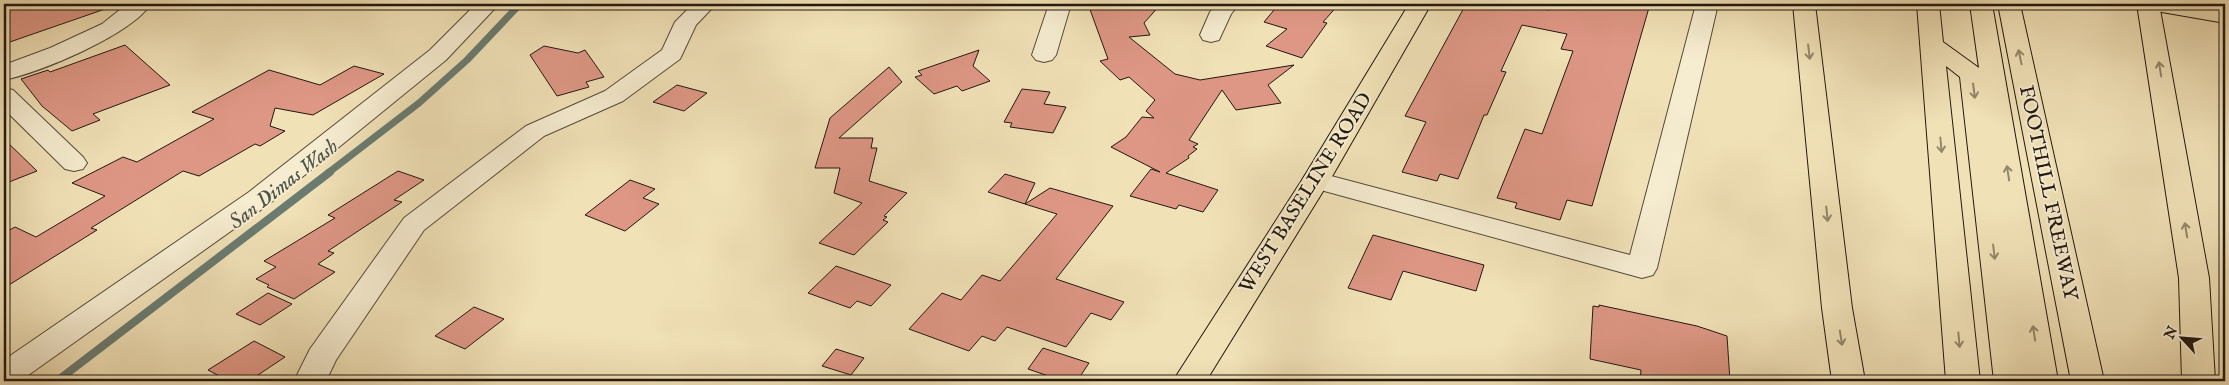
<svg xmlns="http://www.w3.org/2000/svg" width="2229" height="385" viewBox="0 0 2229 385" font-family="'IM FELL English',serif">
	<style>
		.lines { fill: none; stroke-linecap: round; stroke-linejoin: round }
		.stream-far1 { stroke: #6a7b70; stroke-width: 7 }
		.stream { stroke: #6a7b70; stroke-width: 8 }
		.building { fill: #de9785; stroke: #21180f }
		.minor-casing { stroke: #554a39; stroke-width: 2 }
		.major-casing { stroke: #21180f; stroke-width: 2 }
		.highway-casing { stroke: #21180f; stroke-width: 2 }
		.minor { fill: #f6ecd0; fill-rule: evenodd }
		.major { fill: #f1e1b7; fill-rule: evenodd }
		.highway { fill: #f1e1b7; fill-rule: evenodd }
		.oneway { stroke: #93876b }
		.labels { text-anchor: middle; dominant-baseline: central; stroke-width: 4; stroke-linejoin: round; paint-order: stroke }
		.street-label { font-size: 20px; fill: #21180f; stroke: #f6ecd0 }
		.water-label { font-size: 21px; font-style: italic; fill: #4c5247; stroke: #f6ecd0 }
	</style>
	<rect width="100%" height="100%" fill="#f1e1b7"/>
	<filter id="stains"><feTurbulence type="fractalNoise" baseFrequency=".004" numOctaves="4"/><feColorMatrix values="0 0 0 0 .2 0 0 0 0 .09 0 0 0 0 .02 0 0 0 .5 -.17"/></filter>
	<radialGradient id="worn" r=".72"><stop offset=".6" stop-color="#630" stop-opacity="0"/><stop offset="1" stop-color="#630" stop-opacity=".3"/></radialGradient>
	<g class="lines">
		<path class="stream-far1" d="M328,173l91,-70 48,-43 53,-56"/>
		<path class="stream" d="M57,381l273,-209"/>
	</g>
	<path class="building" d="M15,4h92l1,4 -104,36v-36z
		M1088,4h73l-17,19 6,12 -21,2 46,37 25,6 94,-15 -26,20 13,18 -45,7 -14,-20 -33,50 9,4 -5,3 4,2 -9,7 1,2 -23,15 52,17 -15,22 -24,-7 -3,4 -46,-13 21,-27 9,3 -49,-25 15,-10 16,-20 12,1 -8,-7 9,-11 -26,-23 -9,3 -20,-19 8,-2z
		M1279,4h60l-16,18 4,1 -25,35 -36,-12 21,-17 -23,-7z
		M1466,4h65l-1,2 19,4 1,-6h100l-58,202 -25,-6 -7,20 -45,-12 2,-5 -20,-5 28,-69 17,5 31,-83 -12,-2 6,-15 -45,-9 -21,46 5,1 -19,43h-3l-26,64 -18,-5 -3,7 -35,-9 24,-50 -21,-6z
		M125,45l45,40 -77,29 7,6 -28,11 -30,-25 -21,-27 27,-9 2,2z
		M544,46l34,7 7,-3 19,27 -18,5 3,5 -32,9 -27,-41z
		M979,50l-6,16 17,15 -28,10 -5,-5 -23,8 -19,-17 7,-2 -4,-4z
		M354,66l30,8 -71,41 -38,-7 -5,18 15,5 -25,15 -5,-2 -56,32 -16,-5 -92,57 6,2 -93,58v-55l11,-6 21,10 69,-41 -33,-13 51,-26 14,5 77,-43 -22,-7 77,-42 51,15z
		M889,67l13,15 -63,56h34l-2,10h6l-8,33 38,12 -23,23 3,1 -4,3 5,2 -34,33 -35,-12 43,-40 -28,-10 6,-25h-25l15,-50z
		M677,85l30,8 -23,18 -31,-9z
		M1022,89l28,3 -6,12 22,3 -13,26 -43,-6 2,-4 -8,-1z
		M4,139l33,32 -33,13z
		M398,171l26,9 -30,20 8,2 -74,49 6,2 -16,11 17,8 -41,27 -27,-12 2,-2 -13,-6 20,-12 -12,-6 71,-43 -7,-3z
		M1005,174l30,9 -10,21 -37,-12z
		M630,180l25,9 -12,9 16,6 -34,27 -40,-16z
		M1050,188l63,18 -57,73 68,23 -13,18 -20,-7 -25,34 -59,-20 -12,14 -13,-5 -13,15 -60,-22 33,-36 19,7 21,-25 18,6 57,-67 -32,-10z
		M1373,235l111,30 -8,26 -73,-20 -12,29 -43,-12z
		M836,266l55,19 -20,21 -14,-5 -7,7 -42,-15z
		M268,293l24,11 -32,21 -24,-11z
		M1599,305l98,21 30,10 3,45h-90l1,-11 -51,-11 3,-53 6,1z
		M474,307l30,12 -39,30 -30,-13z
		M254,341l31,16 -36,24h-20l-21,-11z
		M1043,348l46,15 -12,18h-14l-35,-12z
		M836,349l28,9 -13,17 -29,-9z"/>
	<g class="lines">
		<defs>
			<path id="minor" d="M127,4h24c-22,32 -110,68 -147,76v-15l46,-17 52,-24z
				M476,4h23l-53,56 -177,144 -249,177h-16v-21l245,-168 181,-142z
				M693,4h23l-20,21 -16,34 -57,42 -79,35 -120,94 -88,130 -10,21h-32l16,-32 94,-131 122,-92 79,-35 57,-41 13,-28z
				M1049,4h22l-15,51 -4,5 -8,2 -8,-2 -4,-5z
				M1216,4h23l-8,10 -12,26 -8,2 -8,-2 -3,-5 10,-23z
				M1696,4h22l-61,264 -4,7 -11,3 -11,-3 -325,-89 -4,-6 4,-6 10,-2 314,83z
				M4,88l9,2 70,67 4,6 -4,6 -9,2 -9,-2 -61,-60z"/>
			<path id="major" d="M1409,4h22l-101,176 -124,201h-33l129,-201z
				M2145,4h48l32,5v14l-69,-12 -8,-2z"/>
			<path id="highway" d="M1793,4h22l37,304 13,73h-33l-10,-73z
				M1917,4h22l4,38 36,26 -9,-64h22l66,377h-64l-34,-304 -14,-11 34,315h-34z
				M1998,4h22l84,377h-33z
				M2137,4h22l50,274 6,103h-33l-3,-103z"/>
		</defs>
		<use href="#minor" class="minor-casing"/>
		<use href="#major" class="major-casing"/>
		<use href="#highway" class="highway-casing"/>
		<use href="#minor" class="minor"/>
		<use href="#major" class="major"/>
		<use href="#highway" class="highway"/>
	</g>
	<defs><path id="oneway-shaft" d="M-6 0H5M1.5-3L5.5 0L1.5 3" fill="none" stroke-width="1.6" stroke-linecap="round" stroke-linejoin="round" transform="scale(1.25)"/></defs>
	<g class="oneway">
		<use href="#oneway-shaft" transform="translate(1809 52) rotate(83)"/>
		<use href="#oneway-shaft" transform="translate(2020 57) rotate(-102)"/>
		<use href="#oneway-shaft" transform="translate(2160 69) rotate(-99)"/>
		<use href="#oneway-shaft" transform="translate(1974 91) rotate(83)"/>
		<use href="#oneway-shaft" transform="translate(1941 145) rotate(85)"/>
		<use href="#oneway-shaft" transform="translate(2008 173) rotate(-99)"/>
		<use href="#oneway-shaft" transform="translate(1827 214) rotate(84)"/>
		<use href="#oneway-shaft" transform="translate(2186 230) rotate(-99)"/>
		<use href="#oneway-shaft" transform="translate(1994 252) rotate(83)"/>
		<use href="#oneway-shaft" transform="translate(2034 333) rotate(-99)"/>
		<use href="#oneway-shaft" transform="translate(1841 338) rotate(81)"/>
		<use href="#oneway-shaft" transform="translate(1959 340) rotate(85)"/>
	</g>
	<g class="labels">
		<g class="street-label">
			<text transform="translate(1306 193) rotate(-58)">WEST BASELINE ROAD</text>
			<text transform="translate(2048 193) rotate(78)">FOOTHILL FREEWAY</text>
		</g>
		<g class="water-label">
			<text transform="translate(284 185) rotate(-38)">San Dimas Wash</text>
		</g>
	</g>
	<rect width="2229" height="385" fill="none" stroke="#f1e1b7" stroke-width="20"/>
	<rect x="5" y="5" width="2219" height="375" fill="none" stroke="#21180f" stroke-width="2.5"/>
	<rect x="10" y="10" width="2209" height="365" fill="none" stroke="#21180f"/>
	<g transform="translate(2182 338) rotate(296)" stroke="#f6ecd0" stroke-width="4" paint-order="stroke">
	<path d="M0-4L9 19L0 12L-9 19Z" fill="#21180f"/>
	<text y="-8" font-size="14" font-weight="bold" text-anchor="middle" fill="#21180f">N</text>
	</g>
	<rect width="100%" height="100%" filter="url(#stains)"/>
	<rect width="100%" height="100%" fill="url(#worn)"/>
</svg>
